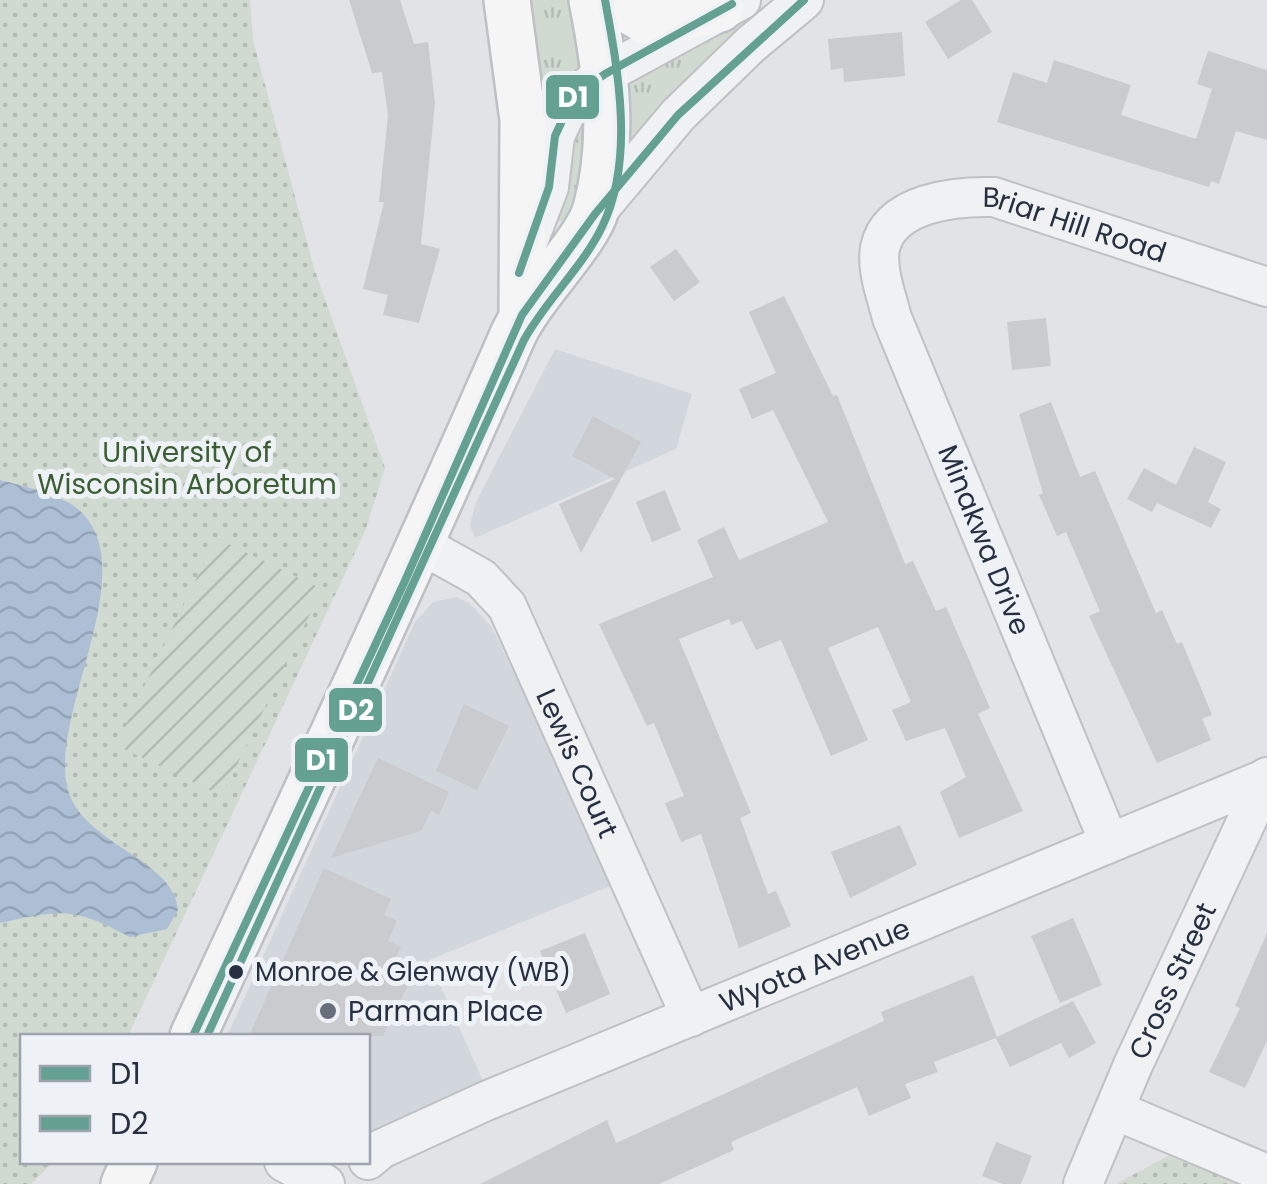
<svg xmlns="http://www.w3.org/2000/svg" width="1267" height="1184" viewBox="0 0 1267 1184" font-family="Poppins,sans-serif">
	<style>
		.built { fill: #d2d6dd }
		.grass { fill: url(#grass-tufts) }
		.park { fill: url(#park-dots) }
		.garden { fill: url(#garden-furrows) }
		.water { fill: url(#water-waves) }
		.building { fill: #c9cbce }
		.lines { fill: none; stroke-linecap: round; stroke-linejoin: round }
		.minor-casing { stroke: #bfc1c4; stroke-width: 42 }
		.major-casing { stroke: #bdc0c4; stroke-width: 50 }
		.minor { stroke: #f0f1f3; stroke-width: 38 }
		.major { stroke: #f5f5f6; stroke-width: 45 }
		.bus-1-casing { stroke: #eef1f6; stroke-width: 15 }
		.bus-2-casing { stroke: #eef1f6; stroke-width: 15 }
		.bus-1 { stroke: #64a193; stroke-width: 8 }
		.bus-2 { stroke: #64a193; stroke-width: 8 }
		.bus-dot { fill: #263041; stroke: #eef1f6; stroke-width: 4 }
		.poi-dot { fill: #676f7b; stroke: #eef1f6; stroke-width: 4 }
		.labels { text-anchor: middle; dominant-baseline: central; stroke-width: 10; stroke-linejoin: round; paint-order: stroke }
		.bus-label { font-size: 26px; fill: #263041; stroke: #eef1f6; text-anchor: start }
		.street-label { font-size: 28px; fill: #263041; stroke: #eef1f6 }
		.park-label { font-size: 28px; fill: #3a5e32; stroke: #eef1f6 }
		.poi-label { font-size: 28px; fill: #263041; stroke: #eef1f6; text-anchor: start }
		.line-badge { stroke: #eef1f6; stroke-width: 4 }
		.badge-label { font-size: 28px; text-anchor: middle; font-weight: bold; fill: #fff }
	</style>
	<defs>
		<pattern id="grass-tufts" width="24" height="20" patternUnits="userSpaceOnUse" patternTransform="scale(2.5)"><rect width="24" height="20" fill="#d1dad1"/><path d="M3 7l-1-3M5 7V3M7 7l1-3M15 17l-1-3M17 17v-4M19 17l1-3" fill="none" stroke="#b3bbb5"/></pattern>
		<pattern id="park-dots" width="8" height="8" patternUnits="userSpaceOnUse" patternTransform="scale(2.5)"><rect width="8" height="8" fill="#d1dad1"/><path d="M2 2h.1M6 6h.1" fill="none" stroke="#b3bbb5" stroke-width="1.8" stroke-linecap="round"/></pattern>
		<pattern id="garden-furrows" width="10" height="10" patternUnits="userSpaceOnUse" patternTransform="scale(2.5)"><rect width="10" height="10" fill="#d1dad1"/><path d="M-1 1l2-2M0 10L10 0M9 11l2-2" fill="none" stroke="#b3bbb5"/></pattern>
		<pattern id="water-waves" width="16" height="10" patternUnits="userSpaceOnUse" patternTransform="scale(2.5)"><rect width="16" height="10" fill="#acbfd4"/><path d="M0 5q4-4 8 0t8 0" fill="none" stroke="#94a4b7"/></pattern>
	</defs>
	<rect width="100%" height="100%" fill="#e1e3e6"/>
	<path class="built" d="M555,349l137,45 -16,55 -201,89 -5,-13 6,-23z
		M456,597l13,6 22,23 77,156 42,104 -181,74 55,123 -116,52v-99h-141l188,-414 18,-20z"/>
	<path class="grass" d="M520,0h50l16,67 -45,67z
		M765,5l5,6 -154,156 4,-88 101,-56z
		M588,103l-4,63 -19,57 -8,-2 9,-73z"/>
	<path class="park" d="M0,0h250l3,40 61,228 71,200 -19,61 -238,507h-106v126h31l-22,22h-31z
		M1168,1156l78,28h-130z"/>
	<path class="garden" d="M216,538l106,51 -100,207 -106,-51z"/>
	<path class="water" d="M0,480c23,6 61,14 79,30 69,62 -40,217 -8,288 21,48 104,64 107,112l-11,19 -37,8c-56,-30 -69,-28 -130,-14z"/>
	<path class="building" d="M349,0h51l14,44 14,-2 7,61 -14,141 19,5 -21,74 -36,-8 5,-20 -25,-6 21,-87h-5l9,-87 -6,-43 -10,1z
		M961,0h11l20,32 -44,27 -23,-37z
		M902,32l3,44 -61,6 -1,-14 -12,2 -3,-31z
		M1208,51l59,19v70l-31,-9 -17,53 -8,-3 -2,6 -212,-65 16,-50 34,11 7,-23 77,25 -10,30 75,24 16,-50 -15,-5z
		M676,249l24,33 -26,19 -24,-34z
		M784,296l49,100 4,-1 68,169 8,-3 23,50 10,-4 44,101 -12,6 45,97 -64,27 -19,-46 26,-15 -21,-49 -39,13 -14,-31 19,-8 -33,-75 -50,21 40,92 -37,16 -50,-116 -25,10 -14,-29 -11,4 -2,-6 -50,20 72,174 -11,5 28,76 8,-3 15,35 -52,22 -38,-114 -20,8 -16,-39 19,-7 -30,-73 -7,3 -48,-102 114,-47 -16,-37 27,-13 15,33 89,-38 -55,-112 -21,9 -13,-30 37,-16 -27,-61z
		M1046,318l5,48 -39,4 -5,-48z
		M1051,402l29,75 15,-6 61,142 6,-3 15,34 5,-2 30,73 -10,4 9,21 -54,23 -68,-147 11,-5 -34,-79 -9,4 -18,-41 4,-2 -24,-79z
		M593,416l48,26 -60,111 -22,-49 56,-25 -43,-23z
		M1194,447l32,15 -18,40 13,7 -10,19 -54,-25 -5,9 -25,-13 17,-31 32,17z
		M665,490l16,40 -29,12 -16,-40z
		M464,704l45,22 -32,64 -41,-19z
		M378,758l71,34 -10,23 -8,-4 -10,20 -90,27z
		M900,825l17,40 -67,33 -19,-46z
		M324,868l67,31 -7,16 13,6 -9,20 13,6 -14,28 21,10 -25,51h-134z
		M1073,918l29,67 -42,18 -29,-67z
		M585,933l25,61 -44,19 -26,-62z
		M1267,933v108l-22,47 -36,-16 31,-64 -5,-2z
		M973,975l24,62 76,-36 23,42 -27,15 -8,-15 -51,24 -14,-29 -62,24 4,10 -33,12 6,14 -42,18 -12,-29 -126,55 3,8 -75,34h-179l127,-64 9,23 268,-122 -3,-9z
		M996,1142l36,14 -11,28h-18l-21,-8z"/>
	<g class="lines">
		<defs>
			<g id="minor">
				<path d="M595,214l83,-99 72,-70 54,-45"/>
				<path d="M528,242l21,-55 6,-51 18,-39 32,-23 136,-74"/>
				<path id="s1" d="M422,545l59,33 26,28 184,411"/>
				<path id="s2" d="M1109,842l-217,-524c-5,-21 -16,-48 -12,-70 10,-46 76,-52 114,-51l273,90"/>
				<path d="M1117,1111l150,63"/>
				<path id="s3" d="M368,1160l13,-11 105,-48 781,-323"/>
				<path d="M284,1162l41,22"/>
				<path id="s4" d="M1083,1184l50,-119 134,-288"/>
			</g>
			<path id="major" d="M507,0l16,120 -1,195
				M611,0l40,24 69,-15
				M193,1036c108,-233 217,-465 320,-701 18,-40 74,-93 83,-126 19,-70 10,-139 -4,-209
				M124,1184l10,-22"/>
		</defs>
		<use href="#minor" class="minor-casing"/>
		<use href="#major" class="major-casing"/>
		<use href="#minor" class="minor"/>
		<use href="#major" class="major"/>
		<defs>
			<path id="bus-1" d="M519,273l30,-86 6,-51 18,-39 32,-23 127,-70
				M193,1036l211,-453 118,-268 73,-101 83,-99 126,-115"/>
			<path id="bus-2" d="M207,1036l317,-696c22,-40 58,-72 78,-113 33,-67 16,-157 3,-227"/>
		</defs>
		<use href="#bus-1" class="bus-1-casing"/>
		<use href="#bus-2" class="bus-2-casing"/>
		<use href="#bus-1" class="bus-1"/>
		<use href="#bus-2" class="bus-2"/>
	</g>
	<circle class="bus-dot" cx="236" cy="972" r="9"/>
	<circle class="poi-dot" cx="328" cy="1011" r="10"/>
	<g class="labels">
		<g class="bus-label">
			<text x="255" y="972">Monroe &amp; Glenway (WB)</text>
		</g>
		<g class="street-label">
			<text stroke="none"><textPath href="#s2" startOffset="858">Briar Hill Road</textPath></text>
			<text transform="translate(984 540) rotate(68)">Minakwa Drive</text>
			<text stroke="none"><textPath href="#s1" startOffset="278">Lewis Court</textPath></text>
			<text stroke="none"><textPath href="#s3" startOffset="488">Wyota Avenue</textPath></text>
			<text stroke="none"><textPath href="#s4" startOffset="222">Cross Street</textPath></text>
		</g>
		<g class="park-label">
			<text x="187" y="452">University of<tspan x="187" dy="32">Wisconsin Arboretum</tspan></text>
		</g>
		<g class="poi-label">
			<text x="348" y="1011">Parman Place</text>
		</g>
	</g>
	<g class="line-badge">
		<rect x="544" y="73" width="57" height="48" rx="10" fill="#64a193"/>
		<rect x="327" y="686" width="57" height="48" rx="10" fill="#64a193"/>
		<rect x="293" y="736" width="57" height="48" rx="10" fill="#64a193"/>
	</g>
	<g class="badge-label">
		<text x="573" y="107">D1</text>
		<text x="356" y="720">D2</text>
		<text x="321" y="770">D1</text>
	</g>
	<rect x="20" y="1034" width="350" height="130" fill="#eef1f6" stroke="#9ea4ae" stroke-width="2.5"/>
	<rect x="40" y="1066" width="50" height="15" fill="#64a193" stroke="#9ea4ae" stroke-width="2.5"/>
	<text x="110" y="1084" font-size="30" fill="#263041">D1</text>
	<rect x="40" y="1116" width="50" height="15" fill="#64a193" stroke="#9ea4ae" stroke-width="2.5"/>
	<text x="110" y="1134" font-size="30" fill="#263041">D2</text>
</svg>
